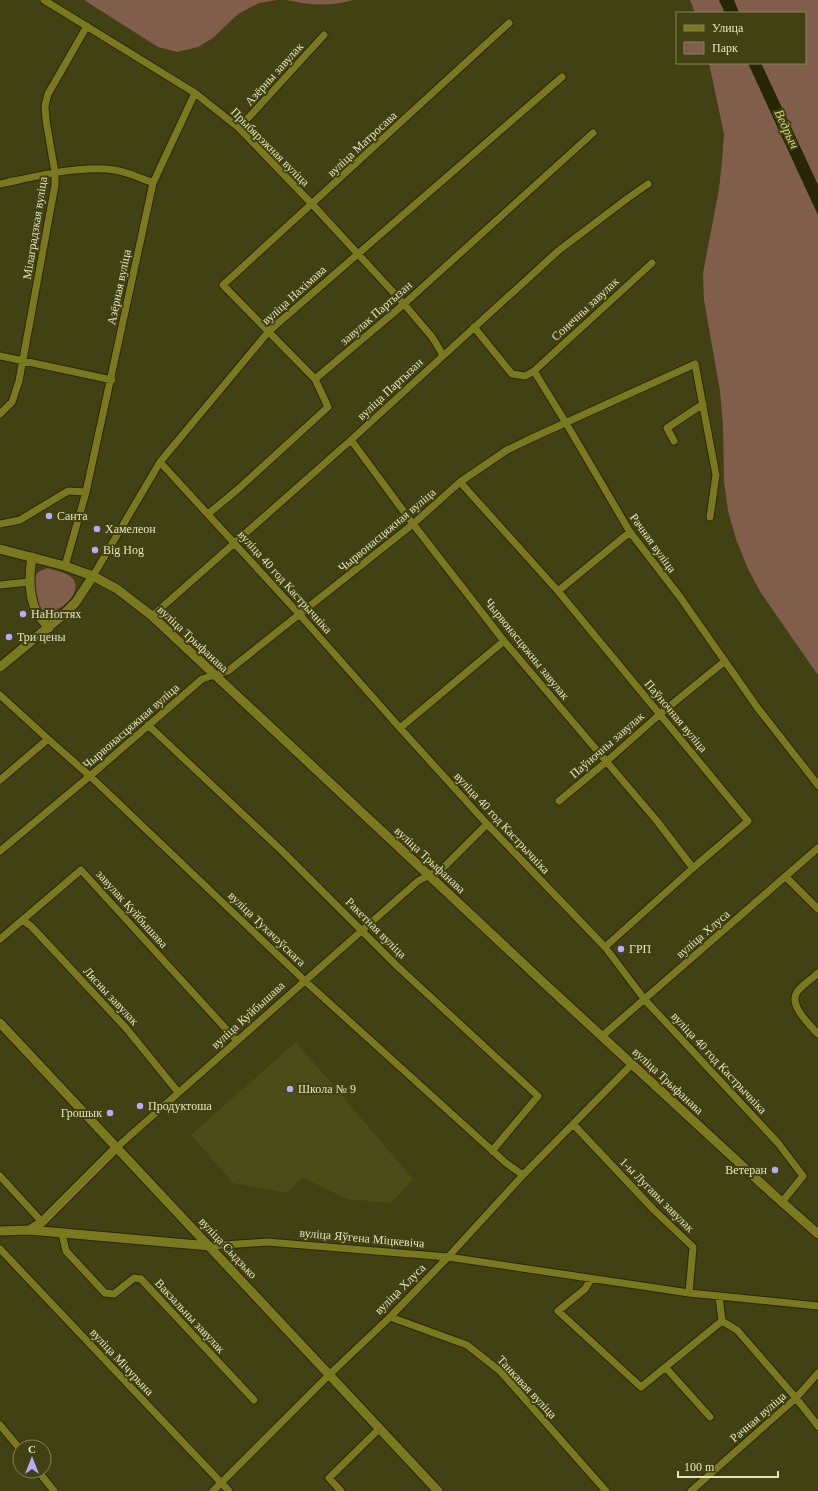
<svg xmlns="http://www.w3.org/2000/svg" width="818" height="1491" viewBox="0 0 818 1491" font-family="Georgia,serif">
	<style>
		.built { fill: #4c4c18 }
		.green { fill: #815e4b }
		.water { fill: #272708 }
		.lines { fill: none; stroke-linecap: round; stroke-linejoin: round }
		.minor-casing { stroke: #27270c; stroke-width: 9 }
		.tertiary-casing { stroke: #27270c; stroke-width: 11 }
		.minor { stroke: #7a791e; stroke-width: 7 }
		.tertiary { stroke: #7a791e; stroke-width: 9 }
		.poi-dot { fill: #b5acf8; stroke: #424113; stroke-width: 1.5 }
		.labels { text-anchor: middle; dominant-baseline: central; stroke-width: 4; stroke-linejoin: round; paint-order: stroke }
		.street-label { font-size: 12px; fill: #e4e5bb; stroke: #424113 }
		.poi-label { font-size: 12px; fill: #e4e5bb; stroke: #424113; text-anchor: start }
		.water-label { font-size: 13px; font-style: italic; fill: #d3d37c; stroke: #424113 }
	</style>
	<rect width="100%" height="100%" fill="#424113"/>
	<path class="built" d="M296,1042l117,137 -22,24 -44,-4 -45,-22 -15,16 -54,-10 -42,-48z"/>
	<path class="green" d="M84,0h193l-18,3 -21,11 -25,24 -15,9 -21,5 -19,-5z
		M286,0h67c-23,7 -44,5 -67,0z
		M690,0h29l6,13h-30z
		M734,0h84v185l-57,-122h44v-50h-66z
		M709,63h39l70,152v460l-57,-82 -13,-24 -12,-30 -8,-28 -4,-30 -1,-56 -3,-34 -16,-91 -1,-27 16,-84 3,-28 2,-27z
		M47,568c7,2 18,4 24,9 16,13 -14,42 -31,33 -4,-7 -9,-28 -4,-35 2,-4 7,-5 11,-7z"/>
	<path class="water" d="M719,0h15l5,13h-14z
		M748,63h13l57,122v30z"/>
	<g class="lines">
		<defs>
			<path id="minor" d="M44,0l151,93 44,35 73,76 92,100 28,33 11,18
				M239,128l85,-93
				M0,184c34,-7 71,-17 106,-15 16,1 32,8 47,14
				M474,327l38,47 13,2 9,-5 32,52 64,109 50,65 77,110 61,78
				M0,356l112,24
				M534,371l118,-108
				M315,379l89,-75 189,-171
				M0,414l12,-12 7,-21 36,-196v-12l-9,-53 -1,-14 3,-12 39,-68
				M351,440l62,84 91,117 153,180 36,47
				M674,441l-7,-13 36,-24
				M160,462l140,153 100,113 87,96 118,123 40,53 133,143 25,33 -21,26
				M460,482l98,109 190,230 -55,47 -88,79
				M208,514l29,-24 91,-83 -13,-28 -92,-94 286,-262
				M0,524l20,-4 48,-29 18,1
				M65,566l21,-74 67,-309 42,-90
				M93,576l67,-114 109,-131 293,-254
				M0,585l29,-3
				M558,591l72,-59
				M152,616l199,-176 207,-189 70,-53 20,-14
				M0,695l48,44 42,37 215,205 201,182 17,12
				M148,725l133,125 116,116 141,130 -46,55
				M400,728l104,-87
				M0,780l48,-41
				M559,801l48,-40 53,-47 65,-53
				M0,851l90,-75 112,-97 26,-8 185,-147 47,-42 47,-32 25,-12 163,-74 21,111 -6,42
				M786,877l32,32
				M22,920l9,6 95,102 52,64
				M0,939l81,-69 156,171
				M818,973c-6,6 -16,12 -21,19 -9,13 13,33 21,42
				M602,1036l216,-188
				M573,1124l81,86 39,37 -4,46
				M116,1148l302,-267 25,-13 44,-44
				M0,1176l42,46
				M62,1234l4,17 39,42 9,1 20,-16 7,1 113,121
				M210,1246l57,-4 181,15 241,36 129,13
				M0,1249l229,242
				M591,1279l-6,10 -27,22 83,76 81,-66
				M719,1297l3,24 15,9 59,68 22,28
				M390,1317l77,28 33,26 106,120
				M666,1368l44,49
				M0,1425l20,24
				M38,1471l16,20
				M213,1491l117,-117 60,-57 58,-60 75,-82 109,-111
				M341,1491l-12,-13 51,-50
				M691,1491l105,-93 22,-25"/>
			<path id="tertiary" d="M0,549l65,17 28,10 24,13 35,27 393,368 229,211 44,39
				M32,557c-3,18 -4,38 5,56 3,5 8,10 12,15
				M0,667l63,-52 13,-13 17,-26
				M0,1023l438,468
				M29,1230l13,-8 74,-74
				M0,1231l29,-1 181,16"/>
		</defs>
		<use href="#minor" class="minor-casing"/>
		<use href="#tertiary" class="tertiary-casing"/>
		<use href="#minor" class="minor"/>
		<use href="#tertiary" class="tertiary"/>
	</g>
	<g class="poi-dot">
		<circle cx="49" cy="516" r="4"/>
		<circle cx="97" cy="529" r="4"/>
		<circle cx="95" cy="550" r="4"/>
		<circle cx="23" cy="614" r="4"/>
		<circle cx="9" cy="637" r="4"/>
		<circle cx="621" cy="949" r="4"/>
		<circle cx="290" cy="1089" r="4"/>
		<circle cx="140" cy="1106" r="4"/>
		<circle cx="110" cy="1113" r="4"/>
		<circle cx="775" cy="1170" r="4"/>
	</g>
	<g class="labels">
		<g class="street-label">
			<text transform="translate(274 74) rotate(-48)">Азёрны завулак</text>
			<text transform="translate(362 144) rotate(-43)">вуліца Матросава</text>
			<text transform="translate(270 147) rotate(45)">Прыбярэжная вуліца</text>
			<text transform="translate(35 228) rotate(-81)">Мілаградзкая вуліца</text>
			<text transform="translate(119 287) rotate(-78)">Азёрная вуліца</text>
			<text transform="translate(294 295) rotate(-42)">вуліца Нахімава</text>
			<text transform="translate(585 309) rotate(-43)">Сонечны завулак</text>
			<text transform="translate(376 313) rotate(-41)">завулак Партызан</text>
			<text transform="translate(390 389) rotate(-43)">вуліца Партызан</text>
			<text transform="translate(387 530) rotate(-40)">Чырвонасцяжная вуліца</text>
			<text transform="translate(653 543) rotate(54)">Рачная вуліца</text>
			<text transform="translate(285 582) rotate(48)">вуліца 40 год Кастрычніка</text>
			<text transform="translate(193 639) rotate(43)">вуліца Трыфанава</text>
			<text transform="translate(527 649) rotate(51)">Чырвонасцяжны завулак</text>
			<text transform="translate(676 716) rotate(50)">Паўночная вуліца</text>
			<text transform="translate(131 726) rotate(-41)">Чырвонасцяжная вуліца</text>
			<text transform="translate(607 745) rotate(-41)">Паўночны завулак</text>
			<text transform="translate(502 823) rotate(47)">вуліца 40 год Кастрычніка</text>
			<text transform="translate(430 860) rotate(43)">вуліца Трыфанава</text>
			<text transform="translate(132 909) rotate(48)">завулак Куйбышава</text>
			<text transform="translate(376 928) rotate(45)">Ракетная вуліца</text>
			<text transform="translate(267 929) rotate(44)">вуліца Тухачэўскага</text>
			<text transform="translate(703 934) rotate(-41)">вуліца Хлуса</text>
			<text transform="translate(111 996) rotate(47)">Лясны завулак</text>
			<text transform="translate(248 1015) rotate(-42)">вуліца Куйбышава</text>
			<text transform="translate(719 1063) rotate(47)">вуліца 40 год Кастрычніка</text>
			<text transform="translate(668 1081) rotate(43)">вуліца Трыфанава</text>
			<text transform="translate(657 1195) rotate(45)">1-ы Лугавы завулак</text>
			<text transform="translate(362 1238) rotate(5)">вуліца Яўгена Міцкевіча</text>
			<text transform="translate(228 1248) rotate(47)">вуліца Сыдзько</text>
			<text transform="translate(400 1289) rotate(-45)">вуліца Хлуса</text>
			<text transform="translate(190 1316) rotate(47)">Вакзальны завулак</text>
			<text transform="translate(122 1362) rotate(47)">вуліца Мічурына</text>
			<text transform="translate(527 1387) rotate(47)">Танкавая вуліца</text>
			<text transform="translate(758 1417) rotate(-41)">Рачная вуліца</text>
		</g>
		<g class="poi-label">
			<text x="57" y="516">Санта</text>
			<text x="105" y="529">Хамелеон</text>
			<text x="103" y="550">Big Hog</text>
			<text x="31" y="614">НаНогтях</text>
			<text x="17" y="637">Три цены</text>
			<text x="629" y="949">ГРП</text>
			<text x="298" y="1089">Школа № 9</text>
			<text x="148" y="1106">Продуктоша</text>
			<text x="102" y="1113" text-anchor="end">Грошык</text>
			<text x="767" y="1170" text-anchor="end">Ветеран</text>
		</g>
		<g class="water-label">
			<text transform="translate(787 129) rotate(65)">Ведрыч</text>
		</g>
	</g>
	<rect x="676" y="12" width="130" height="52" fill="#424113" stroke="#838356"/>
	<rect x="684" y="25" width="20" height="6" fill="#7a791e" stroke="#838356"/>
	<text x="712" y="32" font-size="12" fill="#e4e5bb">Улица</text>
	<rect x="684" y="42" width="20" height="12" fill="#815e4b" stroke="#838356"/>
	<text x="712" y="52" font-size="12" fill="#e4e5bb">Парк</text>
	<g transform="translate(32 1459)"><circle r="19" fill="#424113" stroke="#838356"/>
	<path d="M0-3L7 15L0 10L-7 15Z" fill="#b5acf8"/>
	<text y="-6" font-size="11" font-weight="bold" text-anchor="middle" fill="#e4e5bb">С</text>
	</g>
	<path d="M678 1471v6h100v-6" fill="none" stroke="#e4e5bb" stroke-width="2"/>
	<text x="684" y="1471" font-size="12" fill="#e4e5bb" stroke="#424113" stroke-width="3" paint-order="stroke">100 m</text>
</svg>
